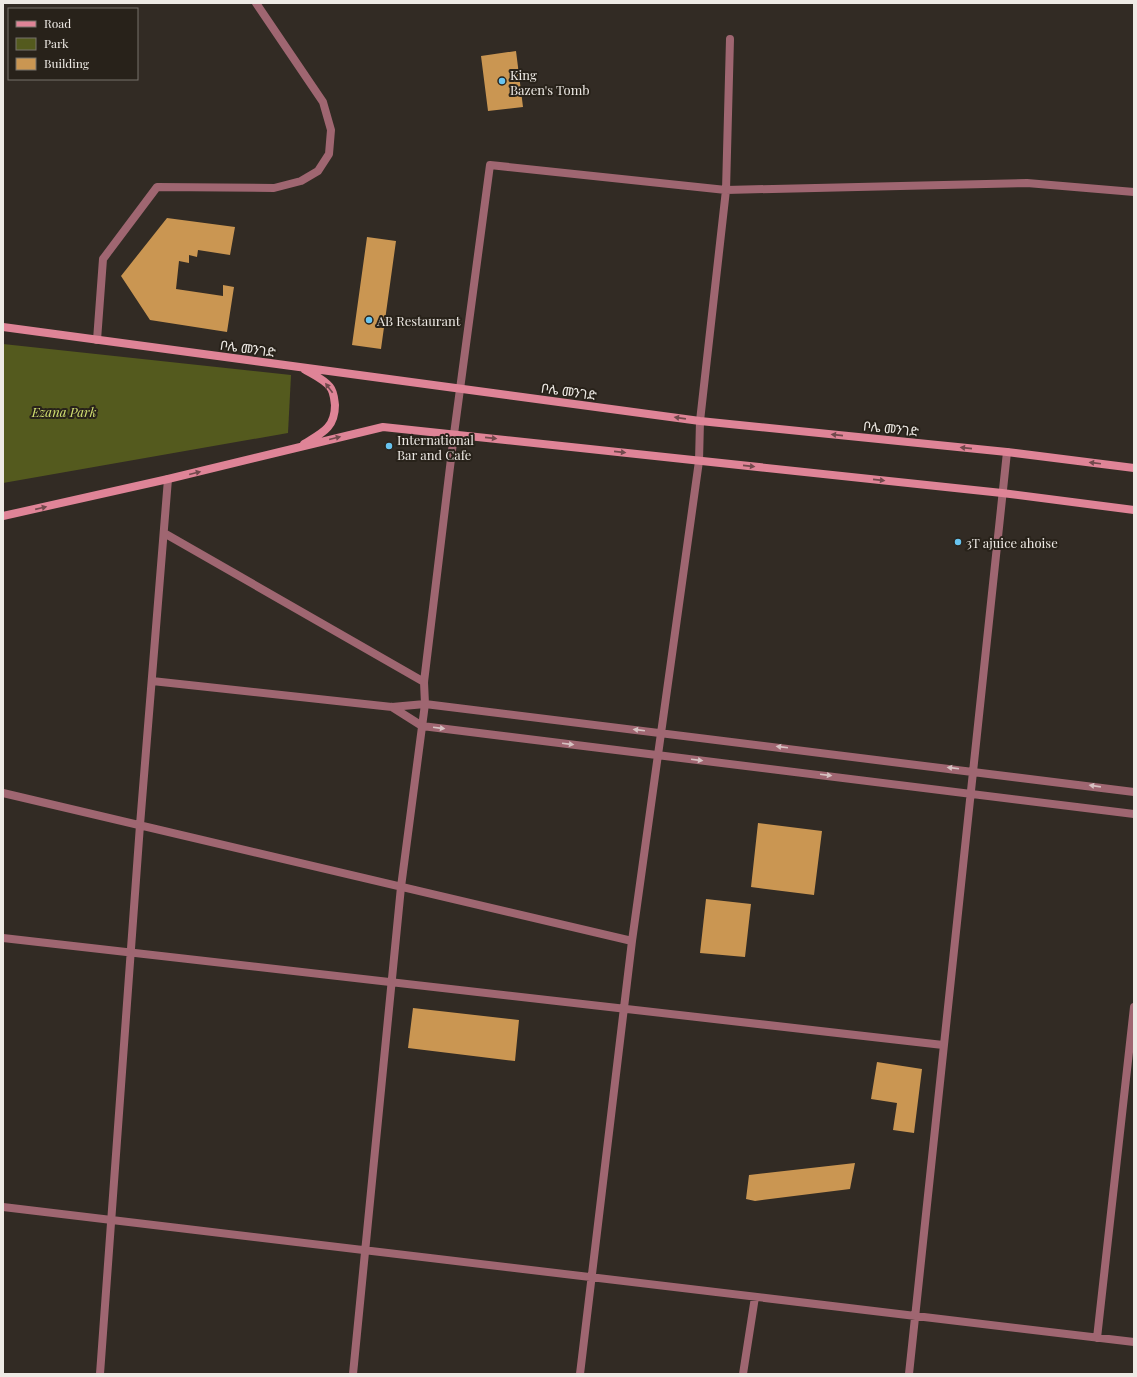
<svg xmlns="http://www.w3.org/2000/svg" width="1137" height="1377" viewBox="0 0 1137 1377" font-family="'Playfair Display','Noto Sans Ethiopic',serif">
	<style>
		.green { fill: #545a1e }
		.building { fill: #ca9652 }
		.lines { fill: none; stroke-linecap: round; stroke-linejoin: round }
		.minor { stroke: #9f6671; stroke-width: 8 }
		.secondary { stroke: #df8497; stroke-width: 8 }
		.oneway { fill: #71494c }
		.oneway2 { fill: #d6c2c2 }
		.poi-dot { fill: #68c4f0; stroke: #28221a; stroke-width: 1.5 }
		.labels { text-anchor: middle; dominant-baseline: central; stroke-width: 4; stroke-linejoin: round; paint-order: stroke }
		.poi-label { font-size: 13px; fill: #eeeae5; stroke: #28221a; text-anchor: start }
		.street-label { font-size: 13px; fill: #eeeae5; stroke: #28221a }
		.park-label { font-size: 13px; font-style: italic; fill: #d3e172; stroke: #28221a }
	</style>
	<rect width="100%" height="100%" fill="#322b24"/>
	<path class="green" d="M3,344l288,31 -3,58 -285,50z"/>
	<path class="building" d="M516,51l7,56 -35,4 -7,-55z
		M167,218l68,9 -5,28 -32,-5 -1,7 -8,-2v8l-10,-2 -3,28 47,7v-11l11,2 -7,45 -77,-12 -29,-44z
		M367,237l29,4 -15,108 -29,-4z
		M758,823l64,8 -8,64 -63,-8z
		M706,899l45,5 -6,53 -45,-4z
		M413,1008l106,12 -4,41 -107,-13z
		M877,1062l45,7 -8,64 -21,-3 4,-27 -26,-4z
		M855,1163l-5,26 -95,12 -9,-2 3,-24z"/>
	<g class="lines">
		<path class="minor" d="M97,340l6,-81 54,-72 117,1 27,-7 17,-10 11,-17 2,-24 -8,-28 -67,-99
			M164,533l260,149
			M152,681l240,26 33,-3 709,88
			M392,707l30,19 712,88
			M3,793l629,148
			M3,938l940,107
			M3,1207l1131,135
			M1097,1338l37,-331
			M100,1374l40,-549 28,-346
			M353,1374l48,-487 24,-183 -1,-22 30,-248 36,-269 236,25 301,-7 107,9
			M580,1374l52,-433 67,-480 1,-40 26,-231 4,-151
			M743,1374l12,-77
			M909,1374l98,-922"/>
		<path class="secondary" d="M3,327l697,94 307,31 127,16
			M304,444c18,-11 31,-16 31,-39 -1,-7 -1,-13 -5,-18 -6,-8 -18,-13 -26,-18
			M3,516l165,-37 215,-52 619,66 132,17"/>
	</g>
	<defs><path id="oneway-solid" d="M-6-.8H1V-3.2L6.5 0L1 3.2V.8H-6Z"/></defs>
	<g class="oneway">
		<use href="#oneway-solid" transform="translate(329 388) rotate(-127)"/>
		<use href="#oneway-solid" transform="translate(680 418) rotate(-172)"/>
		<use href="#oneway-solid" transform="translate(837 435) rotate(-174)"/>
		<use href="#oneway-solid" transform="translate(335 438) rotate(-14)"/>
		<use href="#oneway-solid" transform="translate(491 438) rotate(6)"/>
		<use href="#oneway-solid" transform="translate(966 448) rotate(-174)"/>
		<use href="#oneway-solid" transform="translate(620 452) rotate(6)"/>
		<use href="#oneway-solid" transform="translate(1095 463) rotate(-173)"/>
		<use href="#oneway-solid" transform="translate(749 466) rotate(6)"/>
		<use href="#oneway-solid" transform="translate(195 473) rotate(-14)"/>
		<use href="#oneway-solid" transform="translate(879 480) rotate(6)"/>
		<use href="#oneway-solid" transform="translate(41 508) rotate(-13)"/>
	</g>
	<g class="oneway2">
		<use href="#oneway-solid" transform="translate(439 728) rotate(7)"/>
		<use href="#oneway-solid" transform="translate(639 730) rotate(-173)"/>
		<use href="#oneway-solid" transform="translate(568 744) rotate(7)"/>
		<use href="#oneway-solid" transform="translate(782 747) rotate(-173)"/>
		<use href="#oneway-solid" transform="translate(697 760) rotate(7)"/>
		<use href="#oneway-solid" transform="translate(953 768) rotate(-173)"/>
		<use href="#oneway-solid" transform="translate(826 775) rotate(7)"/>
		<use href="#oneway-solid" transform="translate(1095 786) rotate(-172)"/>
	</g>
	<g class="poi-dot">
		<circle cx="502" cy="81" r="4"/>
		<circle cx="369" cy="320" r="4"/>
		<circle cx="389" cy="446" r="4"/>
		<circle cx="958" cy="542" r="4"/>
	</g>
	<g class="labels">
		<g class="poi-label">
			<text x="510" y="74">King<tspan x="510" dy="15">Bazen's Tomb</tspan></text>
			<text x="377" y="320">AB Restaurant</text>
			<text x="397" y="439">International<tspan x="397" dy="15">Bar and Cafe</tspan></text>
			<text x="966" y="542">3T ajuice ahoise</text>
		</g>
		<g class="street-label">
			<text transform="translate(248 348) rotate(8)">ቦሌ መንገድ</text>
			<text transform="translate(569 391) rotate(8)">ቦሌ መንገድ</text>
			<text transform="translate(891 428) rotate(6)">ቦሌ መንገድ</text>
		</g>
		<g class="park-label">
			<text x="64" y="411">Ezana Park</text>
		</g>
	</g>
	<rect width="1137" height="1377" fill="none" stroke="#eeeae5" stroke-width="8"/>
	<rect x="8" y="8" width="130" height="72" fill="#28221a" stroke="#77726b"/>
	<rect x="16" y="21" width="20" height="6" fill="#df8497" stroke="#77726b"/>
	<text x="44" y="28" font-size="12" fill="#eeeae5">Road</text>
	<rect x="16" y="38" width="20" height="12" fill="#545a1e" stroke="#77726b"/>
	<text x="44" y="48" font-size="12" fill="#eeeae5">Park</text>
	<rect x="16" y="58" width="20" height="12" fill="#ca9652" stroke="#77726b"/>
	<text x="44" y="68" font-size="12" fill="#eeeae5">Building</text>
</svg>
